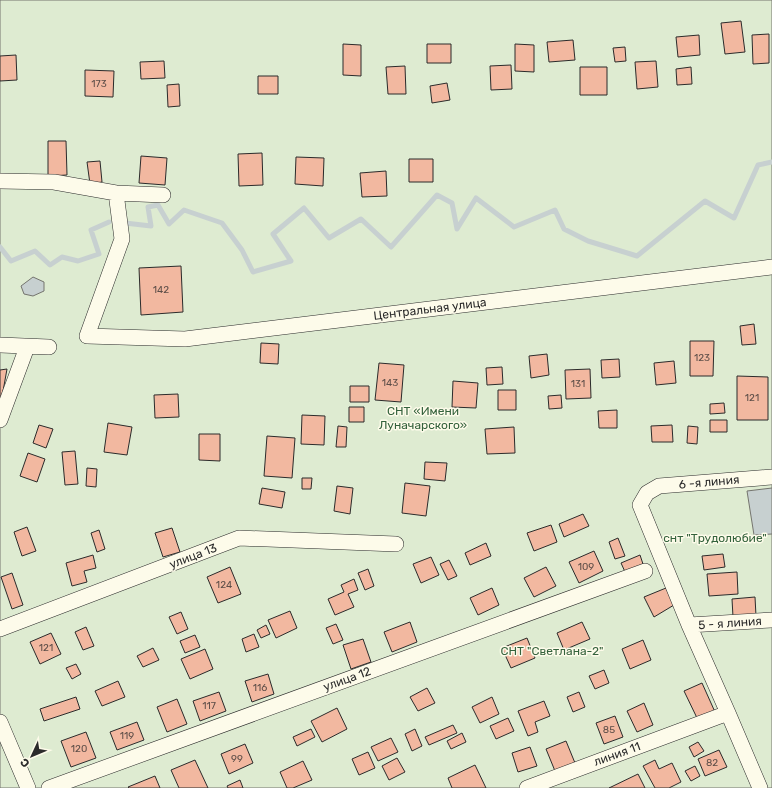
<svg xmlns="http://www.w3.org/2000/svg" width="772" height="788" viewBox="0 0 772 788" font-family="Rubik,sans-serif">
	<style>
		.green { fill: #deebd1; stroke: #74746e }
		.water { fill: #c7d0d0; stroke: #74746e }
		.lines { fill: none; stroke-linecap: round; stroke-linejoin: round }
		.stream { stroke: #c7d0d0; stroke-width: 5 }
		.building { fill: #f2b8a0; stroke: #2b2b2b }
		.street-casing { stroke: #2b2b2b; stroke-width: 16 }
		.street { stroke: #fdfbea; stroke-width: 15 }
		.labels { text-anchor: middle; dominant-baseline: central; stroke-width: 3; stroke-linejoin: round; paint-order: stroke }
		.number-label { font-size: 10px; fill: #5d4e48 }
		.street-label { font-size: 12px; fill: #2b2b2b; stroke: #fdfbea }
		.park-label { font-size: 12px; fill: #34623c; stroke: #fdfbea }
	</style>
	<rect width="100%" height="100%" fill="#fdfbea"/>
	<path class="green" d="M0,0h772v788h-772z"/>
	<path class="water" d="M33,277l11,5v9l-11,5 -9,-2 -3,-8z
		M772,488v46l-18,1 -7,-44z"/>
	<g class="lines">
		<path class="stream" d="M125,223l26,3 -3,-19 10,-2 11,19 15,-14 38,13 20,27 11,22 38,-11 -18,-27 31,-26 25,30 32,-19 30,28 46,-52 15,8 5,26 19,-31 38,29 41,-17 9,19 24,12 49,15 68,-55 29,17 24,-53 14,-3
			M0,247l11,14 24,-10 15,14 12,-8 16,4 21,-7 -8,-24 18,-8"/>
	</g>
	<path class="building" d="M741,21l4,31 -20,2 -4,-31z
		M769,34v29l-16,1 -1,-29z
		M699,35l1,20 -22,2 -2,-20z
		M573,40l2,20 -26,2 -2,-20z
		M343,44l18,1v31l-18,-1z
		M427,44h24v19h-24z
		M515,44l19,1v27l-19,-1z
		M625,47l1,14 -11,1 -2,-14z
		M16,55l1,25 -17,1v-25z
		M164,61l1,17 -24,1 -1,-17z
		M656,61l2,26 -21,2 -2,-27z
		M511,65l1,24 -21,1 -1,-24z
		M405,66l1,28h-18l-2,-27z
		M580,67h27v28h-27z
		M691,67l1,17 -15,1 -1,-16z
		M85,70l29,1 -1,26 -28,-1z
		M258,76h20v18h-20z
		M447,83l3,17 -18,3 -2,-17z
		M179,84l1,22 -12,1 -1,-22z
		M48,141h18l1,34 -19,1z
		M262,153l1,32 -24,1 -1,-32z
		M141,156l26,2 -2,27 -26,-2z
		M296,157l28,1 -1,28 -28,-2z
		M409,159h24v23h-24z
		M100,161l2,21 -12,2 -3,-22z
		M386,171l1,25 -25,1 -2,-24z
		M181,266l2,46 -42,3 -2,-47z
		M754,324l2,20 -14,1 -2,-19z
		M690,341h24l-1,35h-23z
		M261,343l18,1 -1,20 -18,-1z
		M547,354l2,21 -18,3 -2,-22z
		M619,359l1,18 -18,1 -1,-18z
		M674,361l2,22 -20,2 -2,-22z
		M379,363l25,2 -3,37 -26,-2z
		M502,367l1,17 -16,1 -1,-17z
		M7,369l-7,39v-38z
		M590,369l1,29 -25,1 -1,-29z
		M737,376l31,1v43h-31z
		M453,381l25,2 -2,25 -24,-1z
		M350,386h19v16h-19z
		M498,390h18v20h-18z
		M178,394l1,23 -24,1 -1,-23z
		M561,395l1,13 -13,1 -1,-13z
		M724,403l1,10 -15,1v-10z
		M349,407h15v15h-15z
		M617,410v18h-18l-1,-17z
		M302,415l23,1 -1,29 -23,-1z
		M710,420h17v12h-17z
		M108,423l24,4 -5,28 -23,-3z
		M39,425l14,4 -7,19 -13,-5z
		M672,425l1,17h-21l-1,-16z
		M338,426l9,1 -1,20h-10z
		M688,426l10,1 -1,17 -10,-1z
		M514,427l1,26 -28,1 -2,-25z
		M199,434h21v27l-21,-1z
		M267,436l28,2 -3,40 -28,-2z
		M75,451l3,33 -13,1 -3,-33z
		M28,453l17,6 -8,23 -17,-6z
		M425,462l22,1 -2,18 -21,-2z
		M87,468l10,1 -1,18 -10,-1z
		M302,478h10l-1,11h-9z
		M405,483l25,3 -4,30 -24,-3z
		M337,486l16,2 -3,26 -16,-3z
		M262,488l23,4 -3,16 -23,-4z
		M583,514l6,12 -25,11 -5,-13z
		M551,525l6,17 -23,9 -7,-18z
		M27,527l9,24 -14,5 -8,-24z
		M172,528l8,24 -17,5 -8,-24z
		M99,530l6,19 -8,3 -6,-19z
		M618,538l7,18 -10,3 -6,-17z
		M486,543l5,13 -21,9 -5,-12z
		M594,551l9,20 -24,12 -10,-21z
		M723,554l2,13 -21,3 -2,-14z
		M93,555l3,13 -12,3 3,11 -15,4 -6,-23z
		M640,555l4,12 -18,7 -5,-11z
		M431,557l8,18 -18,8 -8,-19z
		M449,560l8,16 -9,4 -8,-16z
		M230,567l11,27 -23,9 -11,-26z
		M546,567l10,19 -22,11 -10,-19z
		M368,569l6,17 -9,4 -7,-17z
		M737,572l1,22 -29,2 -2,-22z
		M12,573l11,32 -11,4 -11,-32z
		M354,579l4,11 -10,4 6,13 -19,8 -7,-16 16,-7 -3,-7z
		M492,588l7,17 -21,10 -8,-17z
		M666,588l8,17 -20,12 -10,-20z
		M755,597l1,19 -23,1 -1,-18z
		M290,611l7,17 -21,10 -8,-18z
		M181,612l7,17 -11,5 -8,-17z
		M410,622l7,20 -25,10 -8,-20z
		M582,622l8,17 -26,11 -7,-17z
		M336,624l7,16 -10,4 -7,-16z
		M266,625l4,9 -9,4 -4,-8z
		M86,627l8,19 -11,4 -8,-18z
		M51,633l10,21 -21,10 -10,-22z
		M254,634l5,13 -13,5 -4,-13z
		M195,635l5,12 -15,6 -5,-12z
		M527,638l8,20 -24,10 -9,-20z
		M363,639l8,23 -20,7 -8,-24z
		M643,640l8,20 -21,9 -8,-20z
		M153,648l6,12 -16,7 -6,-11z
		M205,649l8,20 -23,10 -9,-20z
		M76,664l5,10 -9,5 -6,-11z
		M604,670l5,13 -14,6 -6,-13z
		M268,674l6,20 -22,8 -7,-21z
		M118,681l7,16 -23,9 -7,-15z
		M702,683l13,29 -17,8 -14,-29z
		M427,688l8,15 -17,8 -8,-14z
		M219,692l7,19 -26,10 -7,-20z
		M579,692l6,15 -12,5 -6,-15z
		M76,697l4,12 -36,12 -4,-12z
		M492,697l7,17 -19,9 -8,-16z
		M177,699l10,25 -20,8 -10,-25z
		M544,701l6,15 -15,6 3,10 -10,4 -10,-25z
		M644,703l9,22 -16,7 -10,-21z
		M337,708l10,21 -25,13 -11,-21z
		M615,716l8,21 -19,7 -8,-21z
		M508,718l6,13 -18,8 -6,-13z
		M137,722l7,18 -27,10 -7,-18z
		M453,725l4,8 -28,12 -4,-8z
		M311,729l4,8 -18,9 -4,-9z
		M415,729l7,17 -10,5 -7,-17z
		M86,732l10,26 -25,9 -10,-26z
		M462,733l4,9 -15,7 -4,-8z
		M391,738l7,14 -20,9 -7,-14z
		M566,741l9,22 -20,8 -9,-22z
		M698,742l6,9 -10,6 -5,-10z
		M245,744l8,19 -24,11 -8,-20z
		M530,747l7,19 -19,6 -6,-19z
		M719,750l8,17 -22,9 -7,-17z
		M368,752l7,16 -16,7 -7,-16z
		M397,758l8,14 -16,8 -7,-14z
		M195,760l13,28h-29l-8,-18z
		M655,760l4,9 13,-6 9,19 -12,6h-14l-12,-22z
		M303,761l9,19 -19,8h-6l-7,-16z
		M475,765l11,23h-34l-4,-10z
		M695,766l5,10 -9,5 -6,-10z
		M638,774l7,14h-36z
		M155,776l5,12h-31l-1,-1z
		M240,780l3,8h-15l-1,-2z"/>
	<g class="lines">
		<defs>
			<path id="street" d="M0,181l54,1 62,11 47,2
				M116,193l6,46 -35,97 98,3 587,-72
				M0,345l49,2
				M0,420l27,-73
				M689,625l83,-5
				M0,629l239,-91 157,6
				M0,722l28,66
				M49,788l596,-217
				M527,788l201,-75
				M760,788l-32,-75 -39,-88 -49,-120 7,-12 12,-7 113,-9"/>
		</defs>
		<use href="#street" class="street-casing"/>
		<use href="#street" class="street"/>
	</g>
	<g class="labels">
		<g class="number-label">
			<text x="99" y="84">173</text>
			<text x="161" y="290">142</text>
			<text x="702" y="358">123</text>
			<text x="390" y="383">143</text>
			<text x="578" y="384">131</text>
			<text x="752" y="398">121</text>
			<text x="586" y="567">109</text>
			<text x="224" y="585">124</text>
			<text x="46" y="648">121</text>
			<text x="260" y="688">116</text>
			<text x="209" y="706">117</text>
			<text x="609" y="730">85</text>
			<text x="127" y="736">119</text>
			<text x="79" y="749">120</text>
			<text x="237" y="759">99</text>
			<text x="712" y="763">82</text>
		</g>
		<g class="street-label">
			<text transform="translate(430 309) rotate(-7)">Центральная улица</text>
			<text transform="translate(709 482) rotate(-5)">6 -я линия</text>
			<text transform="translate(193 556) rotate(-21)">улица 13</text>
			<text transform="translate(730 623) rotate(-4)">5 - я линия</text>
			<text transform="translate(347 679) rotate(-20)">улица 12</text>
			<text transform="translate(617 754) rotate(-20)">линия 11</text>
		</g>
		<g class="park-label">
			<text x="423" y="411">СНТ «Имени<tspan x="423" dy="14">Луначарского»</tspan></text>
			<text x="715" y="538">снт "Трудолюбие"</text>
			<text x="552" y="651">СНТ "Светлана-2"</text>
		</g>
	</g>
	<g transform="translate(32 756) rotate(226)" stroke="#fdfbea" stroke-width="3" paint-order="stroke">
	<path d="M0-3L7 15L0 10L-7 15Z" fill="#2b2b2b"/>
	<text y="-6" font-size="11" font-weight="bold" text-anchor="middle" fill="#2b2b2b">С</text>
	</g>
</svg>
